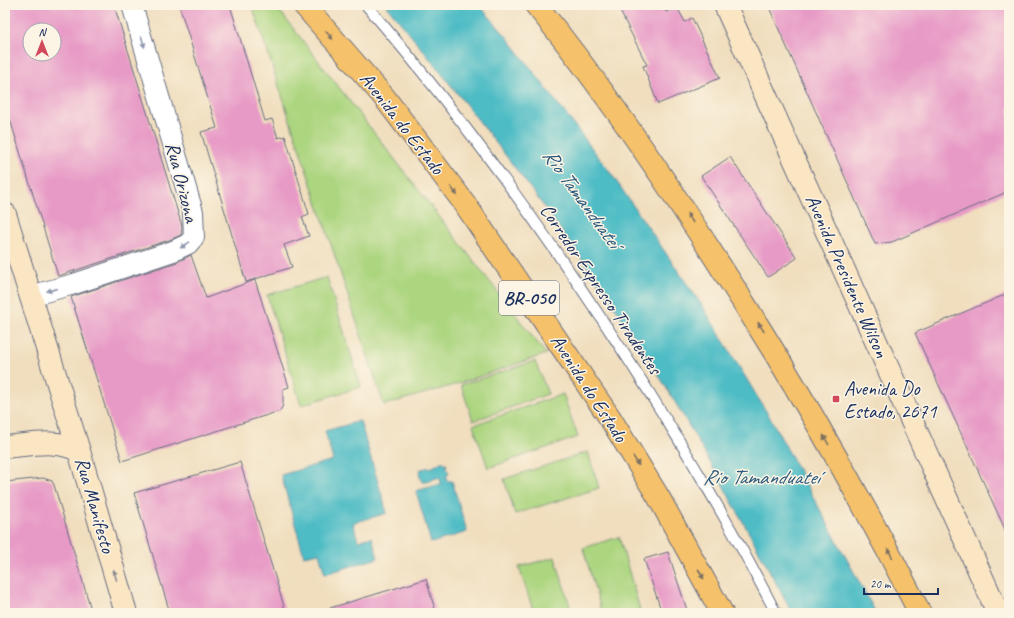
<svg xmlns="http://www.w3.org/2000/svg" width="1014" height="618" viewBox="0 0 1014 618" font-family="Caveat,sans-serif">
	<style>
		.green { fill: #acd57f; stroke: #64826e }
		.water { fill: #4ebcc5; stroke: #347692 }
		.building { fill: #e79ac6; fill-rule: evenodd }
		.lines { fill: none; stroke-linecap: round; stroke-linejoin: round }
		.service-casing { stroke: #666c80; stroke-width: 12 }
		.minor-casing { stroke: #666c80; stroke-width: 22 }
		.secondary-casing { stroke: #666c80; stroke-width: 24 }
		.trunk-casing { stroke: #666c80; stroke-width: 24 }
		.service { stroke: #fff; stroke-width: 10 }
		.minor { stroke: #fff; stroke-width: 20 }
		.secondary { stroke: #fbe6c4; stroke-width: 22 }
		.trunk { stroke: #f5c16b; stroke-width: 22 }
		.oneway { fill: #7d7164 }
		.oneway2 { fill: #8d97ae }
		.oneway3 { fill: #8b8a91 }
		.poi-dot { fill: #d1495b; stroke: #fcf5e5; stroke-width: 1.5 }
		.labels { text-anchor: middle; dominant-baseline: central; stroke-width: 3; stroke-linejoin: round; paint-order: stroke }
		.shield { fill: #fcf5e5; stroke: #5e6a86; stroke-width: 1 }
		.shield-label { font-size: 19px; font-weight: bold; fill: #1b2f5e }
		.street-label { font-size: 20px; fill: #1b2f5e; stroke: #fcf5e5 }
		.poi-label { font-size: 20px; fill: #1b2f5e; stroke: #fcf5e5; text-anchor: start }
		.water-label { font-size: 21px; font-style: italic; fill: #2a597d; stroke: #fcf5e5 }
	</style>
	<rect width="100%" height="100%" fill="#fcf5e5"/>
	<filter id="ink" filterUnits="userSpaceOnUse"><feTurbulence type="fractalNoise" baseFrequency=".025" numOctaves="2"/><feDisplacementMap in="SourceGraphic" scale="8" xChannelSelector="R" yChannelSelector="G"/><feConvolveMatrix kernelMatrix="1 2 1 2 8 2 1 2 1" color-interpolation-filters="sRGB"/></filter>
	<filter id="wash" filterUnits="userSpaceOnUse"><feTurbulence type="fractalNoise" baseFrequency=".012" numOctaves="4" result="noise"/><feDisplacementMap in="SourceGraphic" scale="16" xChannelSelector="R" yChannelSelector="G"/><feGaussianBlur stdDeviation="0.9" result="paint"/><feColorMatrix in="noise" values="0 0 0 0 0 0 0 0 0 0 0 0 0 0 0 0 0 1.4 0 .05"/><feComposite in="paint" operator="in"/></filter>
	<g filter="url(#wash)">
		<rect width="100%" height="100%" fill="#f0debe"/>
		<path class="green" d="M252,5h23l271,349 -95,32 -67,19z
			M327,277l34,110 -60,18 -34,-110z
			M535,361l13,33 -75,27 -12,-36z
			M563,394l15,43 -90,31 -15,-43z
			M588,452l11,36 -84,26 -11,-35z
			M619,537l22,76h-39l-19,-65z
			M555,557l17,56h-38l-15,-46z"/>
		<path class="water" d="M386,5h93l28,32 103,135 93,135 69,114 104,192h-84c-48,-90 -96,-180 -151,-266 -77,-120 -165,-232 -255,-342z
			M360,421l27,92 -34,10 5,18 14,-4 6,21 -53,16 -6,-21 -15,3 -23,-81 52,-15 -8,-29z
			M441,462h3l3,3 -1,3 3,5 -3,4 1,4h5l15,51 -36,11 -15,-52 25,-7 -1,-6h-4l-9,4h-5l-3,-8 2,-5 12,-2z"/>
		<g id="blocks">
			<path class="building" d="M5,5h109l68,221 -1,9 -12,5 -111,36 -53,-173zM30,30h24v24h-24z
				M179,5h51l35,116 7,-2 6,19 7,-2 24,78 -7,3 7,19 -25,9 8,22 -46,15 -45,-150 16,-4z
				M617,5h46l3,7 11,-5 8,15 7,-4 28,60 -62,26 -15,-38 4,-1z
				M768,5h241v186l-117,51 -17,2z
				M730,157l67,101 -29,19 -67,-101z
				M191,255l15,43 49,-18 34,107 -6,2v16l-3,6 -158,50 -51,-164 106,-35z
				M1009,293v245l-94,-205z
				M240,462l46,151h-116l-36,-120z
				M43,478l9,3 2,4 38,128h-83l-2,-11h-2v-120z
				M668,552l20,61h-26l-18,-54z
				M426,579l10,34h-105l-1,-5z"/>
		</g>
	</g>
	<g filter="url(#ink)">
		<use href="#blocks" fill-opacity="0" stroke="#666c80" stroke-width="1"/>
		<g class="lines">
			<defs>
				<path id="service" d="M366,5c85,98 161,202 233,310 64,96 124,195 177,298"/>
				<path id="minor" d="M30,296l44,-12 99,-33 15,-7 6,-7 -1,-25 -61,-207"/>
				<path id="secondary" d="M725,5l273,608
					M5,214l74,237 47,162
					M5,447c25,-2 52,-9 74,4"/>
				<path id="trunk" d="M304,5l80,92 81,107 39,58 106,156 49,80 63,115
					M536,5c63,77 118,158 172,242 77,118 148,240 212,366"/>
			</defs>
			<use href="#service" class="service-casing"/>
			<use href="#minor" class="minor-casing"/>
			<use href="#secondary" class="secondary-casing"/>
			<use href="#trunk" class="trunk-casing"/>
			<use href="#service" class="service"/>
			<use href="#minor" class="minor"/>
			<use href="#secondary" class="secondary"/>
			<use href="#trunk" class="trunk"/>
		</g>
		<defs><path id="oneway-solid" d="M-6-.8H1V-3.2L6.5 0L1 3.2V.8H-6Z"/></defs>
		<g class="oneway">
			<use href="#oneway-solid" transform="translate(329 35) rotate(49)"/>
			<use href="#oneway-solid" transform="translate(454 191) rotate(53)"/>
			<use href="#oneway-solid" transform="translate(690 218) rotate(-123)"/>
			<use href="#oneway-solid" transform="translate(761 327) rotate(-123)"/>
			<use href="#oneway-solid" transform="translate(826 440) rotate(-120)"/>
			<use href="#oneway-solid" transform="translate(636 461) rotate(59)"/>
			<use href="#oneway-solid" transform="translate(890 553) rotate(-117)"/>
			<use href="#oneway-solid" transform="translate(701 574) rotate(61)"/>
		</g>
		<g class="oneway2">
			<use href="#oneway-solid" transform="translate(143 42) rotate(74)"/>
			<use href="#oneway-solid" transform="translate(185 245) rotate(148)"/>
			<use href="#oneway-solid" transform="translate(52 290) rotate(165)"/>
		</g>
		<use class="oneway3" href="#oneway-solid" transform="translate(115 575) rotate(-106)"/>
	</g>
	<rect class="poi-dot" x="832" y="395" width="8" height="8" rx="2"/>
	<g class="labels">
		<rect class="shield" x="499" y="281" width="60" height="34" rx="3"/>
		<g class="shield-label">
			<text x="529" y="298">BR-050</text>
		</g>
		<g class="street-label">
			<text transform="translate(402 123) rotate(52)">Avenida do Estado</text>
			<text transform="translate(182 182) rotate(76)">Rua Orizona</text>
			<text transform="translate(847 276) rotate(66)">Avenida Presidente Wilson</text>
			<text transform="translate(601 289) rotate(56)">Corredor Expresso Tiradentes</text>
			<text transform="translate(589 388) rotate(57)">Avenida do Estado</text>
			<text transform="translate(95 505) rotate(74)">Rua Manifesto</text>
		</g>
		<g class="poi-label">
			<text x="844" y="388">Avenida Do<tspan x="844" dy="23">Estado, 2671</tspan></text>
		</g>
		<g class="water-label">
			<text transform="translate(582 198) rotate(54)">Rio Tamanduateí</text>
			<text x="761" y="477">Rio Tamanduateí</text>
		</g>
	</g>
	<rect width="1014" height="618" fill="none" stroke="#fcf5e5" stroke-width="20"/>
	<g transform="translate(42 42)"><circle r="19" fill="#fcf5e5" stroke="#a2a6af"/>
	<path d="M0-3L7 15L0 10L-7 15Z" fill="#d1495b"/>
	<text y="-6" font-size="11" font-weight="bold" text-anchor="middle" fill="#1b2f5e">N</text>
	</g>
	<path d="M864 588v6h74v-6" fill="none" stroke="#1b2f5e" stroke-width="2"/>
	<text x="870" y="588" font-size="12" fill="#1b2f5e" stroke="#fcf5e5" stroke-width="3" paint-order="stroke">20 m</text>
</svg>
